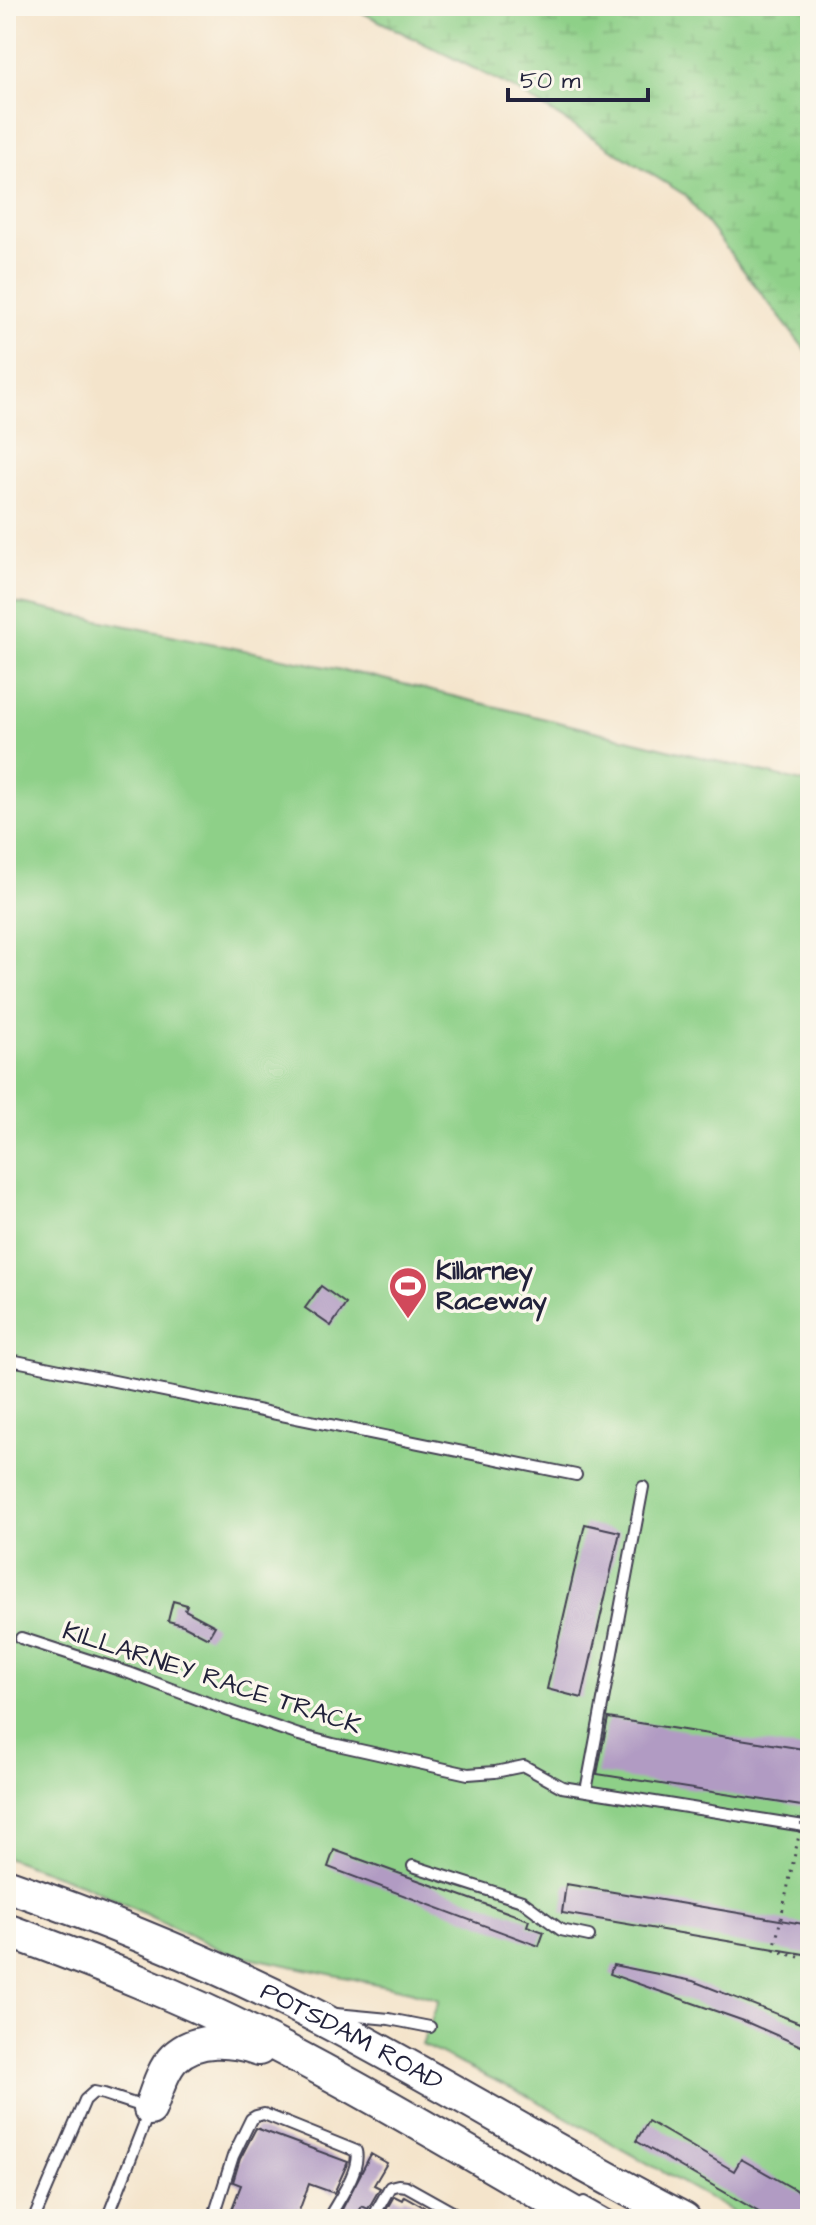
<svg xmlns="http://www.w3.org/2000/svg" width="816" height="2225" viewBox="0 0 816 2225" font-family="'Architects Daughter',sans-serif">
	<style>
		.wetland { fill: url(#wetland-marsh); stroke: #587962; stroke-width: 2 }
		.park { fill: #8ed088; stroke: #587962; stroke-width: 2 }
		.building { fill: #b19bc3 }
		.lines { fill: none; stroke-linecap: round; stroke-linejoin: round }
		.service-casing { stroke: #423f51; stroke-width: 14 }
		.primary-casing { stroke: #423f51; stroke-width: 36 }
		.path { stroke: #423f51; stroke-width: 3; stroke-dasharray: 2 6; stroke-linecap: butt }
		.service { stroke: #fff; stroke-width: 10 }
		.primary { stroke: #fff; stroke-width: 32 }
		.path-bridge { stroke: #423f51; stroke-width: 3; stroke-dasharray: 2 6; stroke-linecap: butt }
		.labels { text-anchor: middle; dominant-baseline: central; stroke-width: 7; stroke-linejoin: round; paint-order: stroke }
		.poi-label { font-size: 26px; font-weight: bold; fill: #22223b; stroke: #fbf7ec; text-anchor: start }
		.street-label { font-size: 26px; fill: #22223b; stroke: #fbf7ec }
	</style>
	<defs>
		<pattern id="wetland-marsh" width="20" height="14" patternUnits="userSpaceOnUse" patternTransform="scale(2)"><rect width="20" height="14" fill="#8ed088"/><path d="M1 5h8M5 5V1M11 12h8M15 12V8" fill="none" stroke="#7ab276"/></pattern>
	</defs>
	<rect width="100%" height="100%" fill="#fbf7ec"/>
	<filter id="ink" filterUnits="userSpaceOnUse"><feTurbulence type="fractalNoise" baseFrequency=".0125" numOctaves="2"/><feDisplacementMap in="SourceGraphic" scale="16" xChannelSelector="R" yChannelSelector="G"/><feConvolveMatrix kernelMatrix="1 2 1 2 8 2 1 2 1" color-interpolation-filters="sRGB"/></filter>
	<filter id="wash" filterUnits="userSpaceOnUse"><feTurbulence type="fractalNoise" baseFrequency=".006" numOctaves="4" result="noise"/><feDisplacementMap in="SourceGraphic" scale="32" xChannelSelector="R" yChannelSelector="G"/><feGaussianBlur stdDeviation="1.8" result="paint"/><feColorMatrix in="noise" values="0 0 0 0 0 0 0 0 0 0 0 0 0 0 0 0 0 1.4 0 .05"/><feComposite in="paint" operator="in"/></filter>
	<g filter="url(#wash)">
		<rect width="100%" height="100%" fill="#f4e4cb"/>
		<path class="wetland" d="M349,6h461v350l-125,-161 -174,-108z"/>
		<path class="park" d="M6,601l369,76 435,107v1435h-64l-214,-121 -110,-53 17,-45 -29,-9 -185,-39 -139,-66 -80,-29z"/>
		<g id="blocks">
			<path class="building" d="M321,1286l25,18 -15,22 -26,-18z
				M585,1524l35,8 -38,166 -35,-9z
				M173,1601l14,4 -2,5 30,16 -7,12 -25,-13 -15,-4z
				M608,1718l202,32 -2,57 -211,-33z
				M334,1850l195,70 -2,6 17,6 -5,14 -211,-79z
				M566,1884l244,41v30l-248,-42z
				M613,1965l80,16 117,46v23l-66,-29 -134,-47z
				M648,2121l86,50 7,-12 69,39v21h-39l-135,-78z
				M256,2128l92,34 -14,31 -25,-9 -13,35h-68l13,-34 -8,-3 7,-23z
				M371,2154l16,9 -13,22 6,3 -12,21 -6,-3 -7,13h-18z
				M394,2196l8,4 2,-4 41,23h-60l-3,-2z"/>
		</g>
	</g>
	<g filter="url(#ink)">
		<use href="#blocks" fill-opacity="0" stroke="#423f51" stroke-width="2"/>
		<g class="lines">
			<defs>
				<path id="service" d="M6,1359l570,116
					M21,1638l108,35 100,38 70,24 34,9 135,30 27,-2 29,-6 38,21 248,40
					M586,1791l57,-304
					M413,1866l109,35 39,29 28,6
					M336,2014l53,5 41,8
					M584,2202l30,17
					M34,2219l51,-119 9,-8 10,2 46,15 -43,110
					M213,2219l20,-63 18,-37 5,-3 8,-2 92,37c5,19 -19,51 -28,68
					M372,2219l18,-32 8,-2 8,1 59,33"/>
				<g id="primary">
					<path id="s1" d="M6,1885c103,36 205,77 302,127 127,65 249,142 376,207"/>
					<path d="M6,1930c90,33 180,68 264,112 107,55 210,118 314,177"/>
					<path d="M150,2109c6,-16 12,-39 24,-51 23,-22 58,-18 85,-9"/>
				</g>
			</defs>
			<use href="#service" class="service-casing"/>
			<use href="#primary" class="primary-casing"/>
			<path class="path" d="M806,1803h4
				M774,1950l28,8"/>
			<use href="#service" class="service"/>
			<use href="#primary" class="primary"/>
			<path class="path-bridge" d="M774,1950l32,-147"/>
		</g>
	</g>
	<defs>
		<symbol id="stadium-pin" viewBox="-11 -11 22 30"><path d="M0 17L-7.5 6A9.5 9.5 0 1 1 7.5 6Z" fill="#d1495b" stroke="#fbf7ec"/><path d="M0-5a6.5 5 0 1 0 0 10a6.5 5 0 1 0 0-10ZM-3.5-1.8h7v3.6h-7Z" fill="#fff"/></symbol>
	</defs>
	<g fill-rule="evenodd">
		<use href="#stadium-pin" x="386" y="1264" width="44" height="60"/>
	</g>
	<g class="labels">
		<g class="poi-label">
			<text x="436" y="1271">Killarney<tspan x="436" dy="30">Raceway</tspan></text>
		</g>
		<g class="street-label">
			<text transform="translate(212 1678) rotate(18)">KILLARNEY RACE TRACK</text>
			<text stroke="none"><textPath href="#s1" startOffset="378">POTSDAM ROAD</textPath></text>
		</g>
	</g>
	<rect width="816" height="2225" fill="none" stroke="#fbf7ec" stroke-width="32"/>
	<path d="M508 88v12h140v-12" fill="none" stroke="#22223b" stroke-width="4"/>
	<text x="520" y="88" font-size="24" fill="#22223b" stroke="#fbf7ec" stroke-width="6" paint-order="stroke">50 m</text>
</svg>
